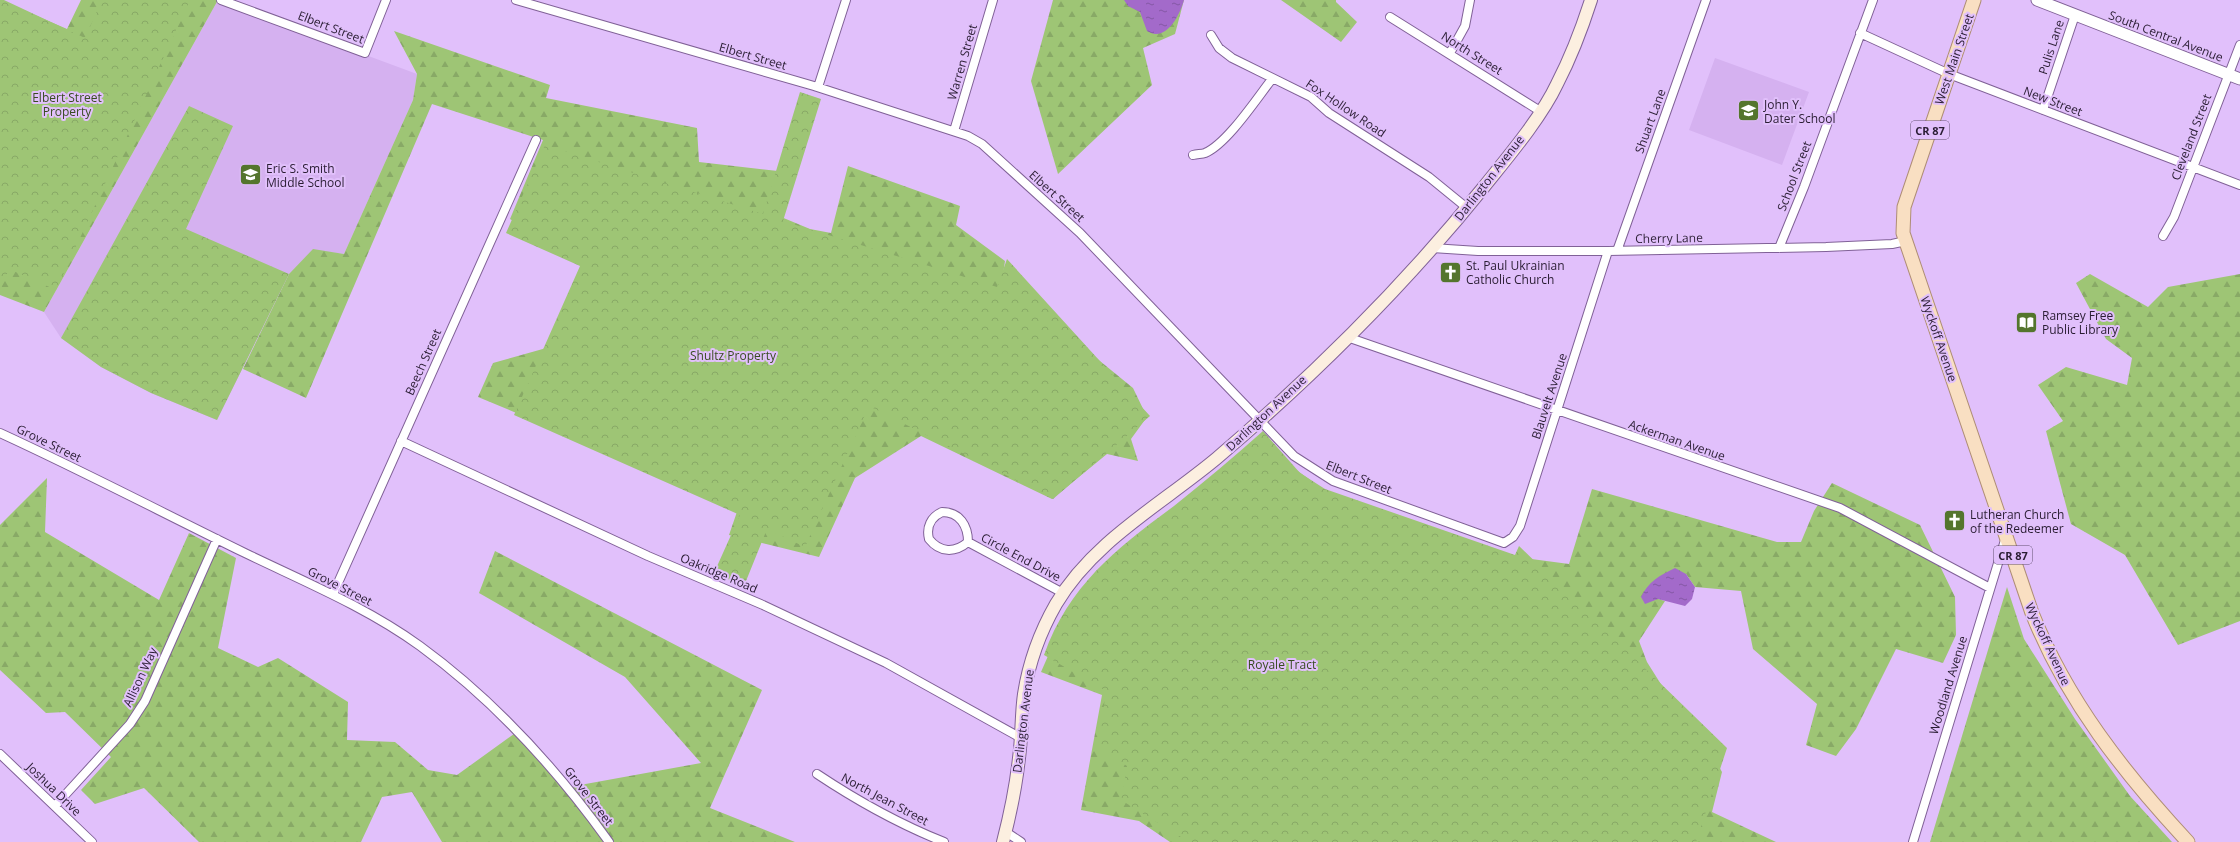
<svg xmlns="http://www.w3.org/2000/svg" width="2240" height="842" viewBox="0 0 2240 842" font-family="'Open Sans',sans-serif">
	<style>
		.built { fill: #d5b1f0 }
		.forest { fill: url(#forest-firs) }
		.park { fill: url(#park-crowns) }
		.water { fill: url(#water-ripples) }
		.lines { fill: none; stroke-linecap: round; stroke-linejoin: round }
		.minor-casing { stroke: #806197; stroke-width: 10 }
		.tertiary-casing { stroke: #806197; stroke-width: 13 }
		.secondary-casing { stroke: #806197; stroke-width: 14 }
		.primary-casing { stroke: #ae8d75; stroke-width: 15 }
		.minor { stroke: #fff; stroke-width: 8 }
		.tertiary { stroke: #fff; stroke-width: 11 }
		.secondary { stroke: #fcefe0; stroke-width: 12 }
		.primary { stroke: #f9dfc2; stroke-width: 13 }
		.labels { text-anchor: middle; dominant-baseline: central; stroke-width: 4; stroke-linejoin: round; paint-order: stroke }
		.shield { fill: #e1c0fb; stroke: #614e6f; stroke-width: 1 }
		.shield-label { font-size: 11px; font-weight: bold; fill: #2a1d33 }
		.street-label { font-size: 12px; fill: #2a1d33; stroke: #e1c0fb }
		.park-label { font-size: 12px; fill: #384c21; stroke: #e1c0fb }
		.poi-label { font-size: 12px; fill: #2a1d33; stroke: #e1c0fb; text-anchor: start }
	</style>
	<defs>
		<pattern id="forest-firs" width="22" height="20" patternUnits="userSpaceOnUse"><rect width="22" height="20" fill="#9ec575"/><path d="M5 1l3.5 6h-7zM16 11l3.5 6h-7z" fill="#88a966"/></pattern>
		<pattern id="park-crowns" width="20" height="18" patternUnits="userSpaceOnUse"><rect width="20" height="18" fill="#9ec575"/><path d="M2 6a3 3 0 1 1 6 0M12 15a3 3 0 1 1 6 0" fill="none" stroke="#88a966"/></pattern>
		<pattern id="water-ripples" width="26" height="14" patternUnits="userSpaceOnUse"><rect width="26" height="14" fill="#a36aca"/><path d="M2 4q2-2 4 0t4 0M15 11q2-2 4 0t4 0" fill="none" stroke="#8557a5"/></pattern>
	</defs>
	<rect width="100%" height="100%" fill="#e1c0fb"/>
	<path class="built" d="M218,0l199,74 -4,26 -69,154 -31,-4 -24,24 -72,146 -66,-27 -50,-26 -40,-29 -17,-26z
		M1715,58l94,34 -27,73 -93,-35z"/>
	<path class="forest" d="M0,0l67,29 14,-29h137l-174,312 -44,-17z
		M1053,0h131l-9,34 -32,14 9,37 -94,89 -27,-93z
		M1281,0h55v2l21,20 -16,20z
		M394,31l156,54 -4,13 151,30 2,34 88,10 -13,42 36,15 21,4 17,-67 112,40 -4,19 49,36 -3,20 131,107 14,29 -16,22 7,22 -31,-7 -55,45 -131,-63 -66,42 -36,79 -90,-22 10,-29 -261,-109 15,-34 64,-18 32,-79 -79,-47 33,-79 -111,-36 -126,294 -63,-29 46,-95 24,-25 31,5 69,-154 4,-26z
		M2090,274l58,33 20,-20 72,-13v347l-62,24 -53,-90 -54,-31 -25,-93 17,-10 -25,-36 28,-18 61,18 5,-27 -26,-19 -30,-56z
		M1295,469l28,20 179,66 67,9 23,-75 185,53h24l13,-31 18,-28 88,42 35,72 1,38 -13,28 -47,-14 -40,80 -20,27 -30,-11 11,-41 -64,-55 -12,-58 -46,-4 -9,-13 -28,25 7,2 -26,40 8,21 22,35 32,37 21,38 -10,40 64,30h-606l-31,-21 -58,-11 21,-115 -61,-23 14,-32z
		M47,478l-2,54 114,68 30,-67 47,25 -18,90 40,19 20,-9 70,44 -1,38 48,2 33,28 29,5 61,-44 51,56 132,-24 -76,-86 -146,-84 16,-42 267,139 -52,118 85,34h-353l-30,-50 -30,5 -21,45h-162l-55,-54 -49,16 -14,-14 30,-33 -46,-45 -19,1 -46,-43v-145z
		M2007,587l17,52 51,80 55,77 42,46h-242z"/>
	<path class="park" d="M0,0h4l81,38 17,-38h88l-134,290 -47,-21 -9,21z
		M800,92l21,7 -38,122 214,66 10,-28 143,157 -97,83 -184,-93 -64,141 -38,-18 -23,57 -30,-13 26,-58 -226,-100 66,-149 -74,-33 39,-88 218,69z
		M189,106l44,20 -47,103 103,45 -72,146 -66,-27 -50,-26 -40,-29z
		M1263,431l37,42 25,16 190,66 4,-9 208,202 -31,94h-507l-68,-42 6,-34 -29,-18 8,-57 -62,-36c25,-70 73,-107 130,-149 30,-24 60,-49 89,-75z"/>
	<path class="water" d="M1124,0h60c-3,11 -13,34 -28,34 -3,0 -7,-2 -9,-3l-7,-19 -12,-6z
		M1675,568l11,6 9,13 -3,12 -7,7 -27,-7 -13,5 -4,-7c7,-15 19,-22 34,-29z"/>
	<g class="lines">
		<defs>
			<path id="minor" d="M221,0l144,53 21,-53
				M516,0l298,86 154,50 14,8 98,89 214,223 39,25 171,62 9,-6 7,-11 88,-275
				M1390,17l150,94
				M1860,33l89,41 291,111
				M1211,35l8,13 13,10 79,39 18,16 100,64 38,31
				M1450,53l15,-27 5,-26
				M818,87l28,-87
				M2043,110l32,-95
				M954,131l39,-131
				M1193,155c4,-1 9,-1 12,-2 22,-9 52,-55 67,-74
				M2163,236l11,-19 66,-172
				M1432,248l46,3h130l218,-4 66,-3 14,-3
				M1779,248l25,-61 69,-187
				M1617,251l89,-251
				M1347,337l493,171 150,80
				M0,433c83,38 163,80 245,120 60,29 121,54 175,93 74,54 136,122 189,196
				M401,441l247,115 115,49 123,58 135,75
				M942,512c18,0 26,14 26,30 -13,11 -28,11 -39,-3 -3,-12 2,-22 13,-27z
				M968,542l95,51
				M333,594l203,-454
				M0,754l92,88
				M817,774c39,26 82,50 127,68
				M55,806l75,-82 15,-23 72,-162
				M1006,832l15,10
				M1913,842l93,-305"/>
			<path id="tertiary" d="M2037,0l203,79"/>
			<path id="secondary" d="M1003,842c7,-27 13,-56 16,-84 3,-21 2,-43 5,-64 5,-32 16,-62 32,-90 37,-63 106,-100 161,-146 95,-81 187,-172 266,-270 24,-30 58,-70 74,-104 14,-27 25,-56 34,-84"/>
			<path id="primary" d="M1974,0l-70,207 -1,26 129,380c35,88 92,160 156,229"/>
		</defs>
		<use href="#minor" class="minor-casing"/>
		<use href="#tertiary" class="tertiary-casing"/>
		<use href="#secondary" class="secondary-casing"/>
		<use href="#primary" class="primary-casing"/>
		<use href="#minor" class="minor"/>
		<use href="#tertiary" class="tertiary"/>
		<use href="#secondary" class="secondary"/>
		<use href="#primary" class="primary"/>
	</g>
	<defs>
		<symbol id="school-square" viewBox="-11 -11 22 22"><rect x="-9" y="-9" width="18" height="18" rx="4" fill="#54752d" stroke="#e1c0fb"/><path d="M0-5L7-2L0 1L-7-2ZM-4 1L0 2.5L4 1V4Q0 6-4 4Z" fill="#fff"/></symbol>
		<symbol id="church-square" viewBox="-11 -11 22 22"><rect x="-9" y="-9" width="18" height="18" rx="4" fill="#54752d" stroke="#e1c0fb"/><path d="M-1.2-6h2.4v3.5h3.3v2.4h-3.3V6h-2.4V-.1h-3.3v-2.4h3.3Z" fill="#fff"/></symbol>
		<symbol id="library-square" viewBox="-11 -11 22 22"><rect x="-9" y="-9" width="18" height="18" rx="4" fill="#54752d" stroke="#e1c0fb"/><path d="M-6-4Q-3-5.5-.7-3.5V5Q-3 3-6 4ZM6-4Q3-5.5 .7-3.5V5Q3 3 6 4Z" fill="#fff"/></symbol>
	</defs>
	<g fill-rule="evenodd">
		<use href="#school-square" x="1736" y="98" width="25" height="25"/>
		<use href="#school-square" x="238" y="162" width="25" height="25"/>
		<use href="#church-square" x="1438" y="260" width="25" height="25"/>
		<use href="#library-square" x="2014" y="310" width="25" height="25"/>
		<use href="#church-square" x="1942" y="508" width="25" height="25"/>
	</g>
	<g class="labels">
		<g class="shield">
			<rect x="1911" y="121" width="38" height="18" rx="3"/>
			<rect x="1994" y="546" width="38" height="18" rx="3"/>
		</g>
		<g class="shield-label">
			<text x="1930" y="130">CR 87</text>
			<text x="2013" y="555">CR 87</text>
		</g>
		<g class="street-label">
			<text transform="translate(331 27) rotate(21)">Elbert Street</text>
			<text transform="translate(2166 36) rotate(21)">South Central Avenue</text>
			<text transform="translate(2051 47) rotate(-72)">Pulis Lane</text>
			<text transform="translate(1472 53) rotate(32)">North Street</text>
			<text transform="translate(753 56) rotate(16)">Elbert Street</text>
			<text transform="translate(1954 59) rotate(-71)">West Main Street</text>
			<text transform="translate(962 62) rotate(-74)">Warren Street</text>
			<text transform="translate(2053 101) rotate(21)">New Street</text>
			<text transform="translate(1346 108) rotate(34)">Fox Hollow Road</text>
			<text transform="translate(1650 121) rotate(-70)">Shuart Lane</text>
			<text transform="translate(2191 137) rotate(-69)">Cleveland Street</text>
			<text transform="translate(1794 176) rotate(-69)">School Street</text>
			<text transform="translate(1489 178) rotate(-52)">Darlington Avenue</text>
			<text transform="translate(1057 196) rotate(42)">Elbert Street</text>
			<text transform="translate(1669 238) rotate(-1)">Cherry Lane</text>
			<text transform="translate(1939 339) rotate(71)">Wyckoff Avenue</text>
			<text transform="translate(423 362) rotate(-66)">Beech Street</text>
			<text transform="translate(1549 396) rotate(-72)">Blauvelt Avenue</text>
			<text transform="translate(1266 413) rotate(-43)">Darlington Avenue</text>
			<text transform="translate(1677 440) rotate(19)">Ackerman Avenue</text>
			<text transform="translate(49 443) rotate(26)">Grove Street</text>
			<text transform="translate(1359 477) rotate(22)">Elbert Street</text>
			<text transform="translate(1021 557) rotate(28)">Circle End Drive</text>
			<text transform="translate(719 573) rotate(23)">Oakridge Road</text>
			<text transform="translate(340 586) rotate(27)">Grove Street</text>
			<text transform="translate(2048 644) rotate(65)">Wyckoff Avenue</text>
			<text transform="translate(140 677) rotate(-65)">Allison Way</text>
			<text transform="translate(1948 685) rotate(-73)">Woodland Avenue</text>
			<text transform="translate(1023 721) rotate(-83)">Darlington Avenue</text>
			<text transform="translate(54 789) rotate(44)">Joshua Drive</text>
			<text transform="translate(589 796) rotate(52)">Grove Street</text>
			<text transform="translate(885 799) rotate(28)">North Jean Street</text>
		</g>
		<g class="park-label">
			<text x="67" y="97">Elbert Street<tspan x="67" dy="14">Property</tspan></text>
			<text x="733" y="355">Shultz Property</text>
			<text x="1282" y="664">Royale Tract</text>
		</g>
		<g class="poi-label">
			<text x="1764" y="104">John Y.<tspan x="1764" dy="14">Dater School</tspan></text>
			<text x="266" y="168">Eric S. Smith<tspan x="266" dy="14">Middle School</tspan></text>
			<text x="1466" y="265">St. Paul Ukrainian<tspan x="1466" dy="14">Catholic Church</tspan></text>
			<text x="2042" y="315">Ramsey Free<tspan x="2042" dy="14">Public Library</tspan></text>
			<text x="1970" y="514">Lutheran Church<tspan x="1970" dy="14">of the Redeemer</tspan></text>
		</g>
	</g>
</svg>
